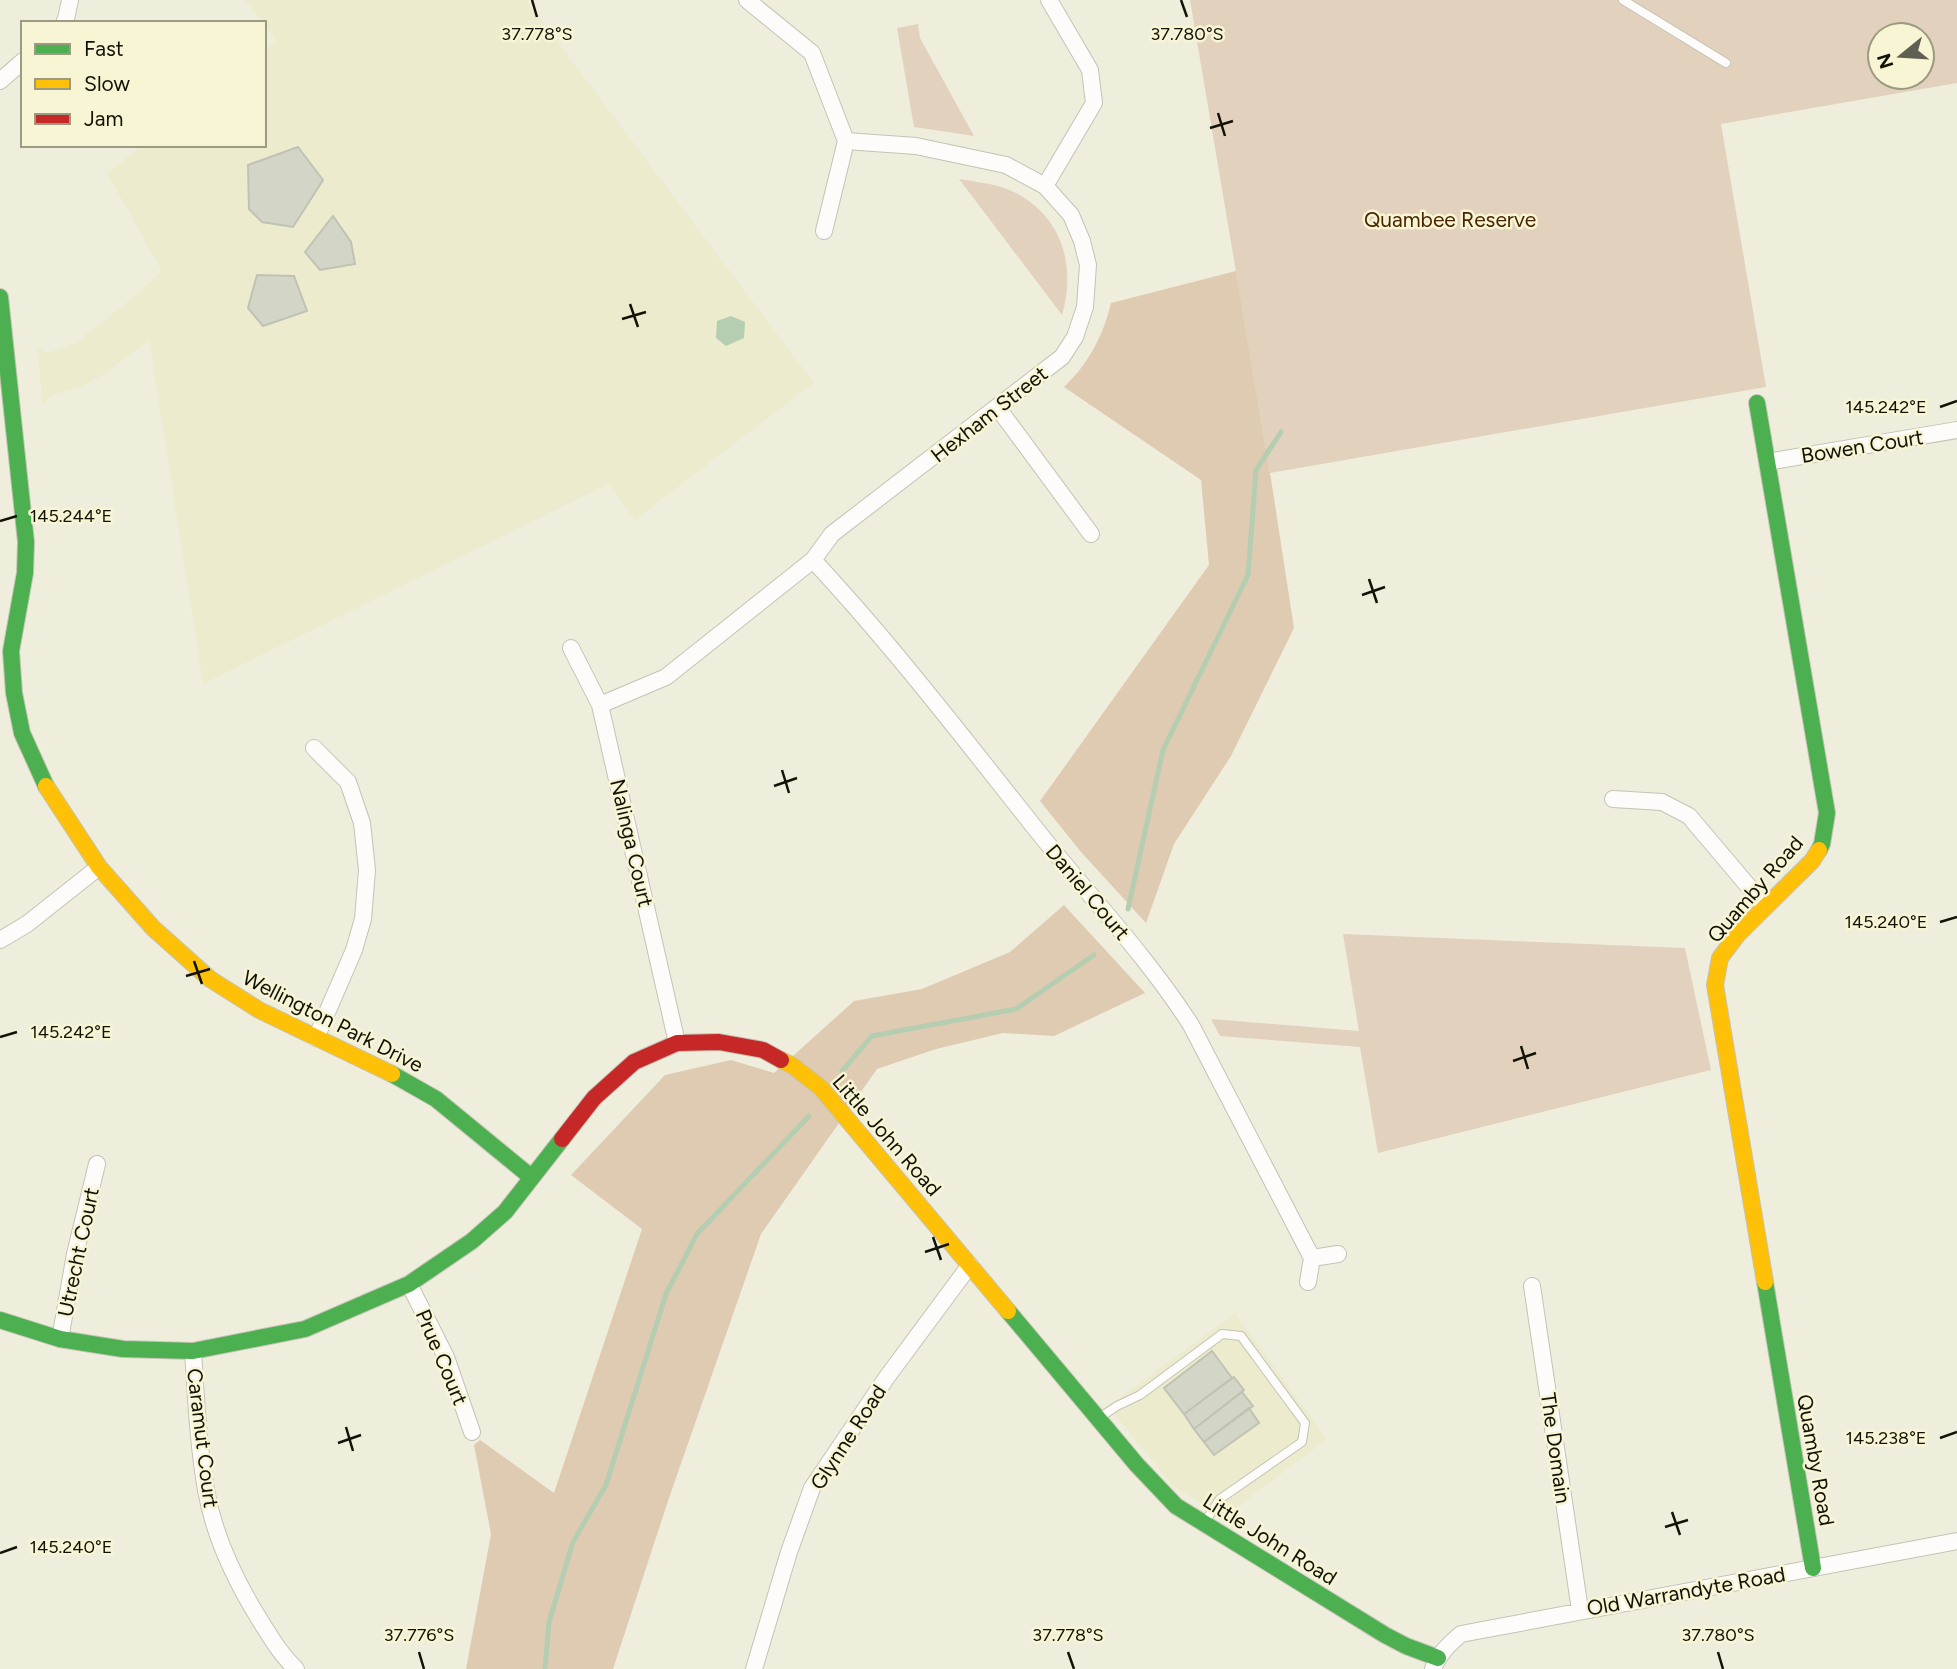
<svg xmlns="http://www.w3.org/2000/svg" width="1957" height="1669" viewBox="0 0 1957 1669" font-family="Figtree,sans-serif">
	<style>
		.built { fill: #edebcd }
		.green { fill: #e2d1bc; fill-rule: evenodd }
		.forest { fill: #dfcbb2 }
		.water { fill: #b5cdb1 }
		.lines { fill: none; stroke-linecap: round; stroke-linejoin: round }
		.stream { stroke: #b5cdb1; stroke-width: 5 }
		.building { fill: #d3d6c6; stroke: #c0c2b4; stroke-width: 2 }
		.lane-casing { stroke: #c4c3b4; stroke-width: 10 }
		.street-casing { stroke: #c4c3b4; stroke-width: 18 }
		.fast-casing { stroke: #c4c3b4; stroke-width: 18 }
		.slow-casing { stroke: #c4c3b4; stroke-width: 18 }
		.jam-casing { stroke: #c4c3b4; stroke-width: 18 }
		.lane { stroke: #fdfcfa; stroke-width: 8 }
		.street { stroke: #fdfcfa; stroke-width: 16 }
		.fast { stroke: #4caf50; stroke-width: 16 }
		.slow { stroke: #ffc107; stroke-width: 16 }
		.jam { stroke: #c62828; stroke-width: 16 }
		.ticks { fill: none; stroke: #131207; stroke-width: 2.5 }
		.labels { text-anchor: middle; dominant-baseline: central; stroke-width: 5; stroke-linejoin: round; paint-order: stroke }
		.park-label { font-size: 21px; fill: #492600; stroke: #f7f5d4 }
		.street-label { font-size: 21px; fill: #131207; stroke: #f7f5d4 }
		.ticks-label { font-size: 18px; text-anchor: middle; fill: #131207; stroke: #f7f5d4; stroke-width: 5; stroke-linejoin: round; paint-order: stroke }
	</style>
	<rect width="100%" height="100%" fill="#efeedc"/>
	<path class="built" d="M245,0h281l288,383 -179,137 -27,-36 -405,200 -54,-344 -46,35 -22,12 -30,8 -8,10 -6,-59 9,7 14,-4 19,-9 58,-46 24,-24 -54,-97 36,-28h121v-94l12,-10 -12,-18h-2z
		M1235,1313l92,126 -103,78 -52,-32 -64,-79z"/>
	<path class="green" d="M1190,0h767v83l-236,41 45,263 -496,86zM1880,35h42v42h-42z
		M918,24l2,14 54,98 -60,-9 -17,-99z
		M959,179c19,3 40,5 57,14 47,25 60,74 46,122z
		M1343,934l342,14 26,122 -333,83 -18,-106 -140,-11 -9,-17 148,12z"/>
	<path class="forest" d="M1236,271l35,208 23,149 -63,128 -57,88 -28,79 -65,-71 -41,-51 169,-236 -8,-85 -137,-93c25,-24 39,-51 47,-84z
		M1064,905l81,88 -91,43 -51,-3 -67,16 -59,20 -116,165 -93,267 -55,168h-147l25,-135 -17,-89 6,-5 74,53 88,-264 -71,-54 94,-100 66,-15 43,13 80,-72 68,-12 88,-37z"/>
	<path class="water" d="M731,316l14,6 -1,16 -18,8 -10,-8 1,-17z"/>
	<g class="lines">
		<path class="stream" d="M1128,909l35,-159 85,-175 8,-105 25,-38
			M842,1071l30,-35 144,-27 78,-54
			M545,1669l4,-47 24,-80 33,-57 60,-191 31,-60 112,-118"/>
	</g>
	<path class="building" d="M298,147l25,33 -30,47 -31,-5 -13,-13 -1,-44z
		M333,216l18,26 4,22 -35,6 -15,-18z
		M257,275l37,1 13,35 -44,15 -15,-18z
		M1212,1351l20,27 -48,36 -20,-26z
		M1234,1377l10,13 -50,39 -10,-15z
		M1242,1392l11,14 -49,36 -10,-13z
		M1249,1408l10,15 -45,32 -10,-13z"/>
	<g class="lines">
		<defs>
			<path id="lane" d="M1623,0l103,63
				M1099,1418l18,-12 23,-11 82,-61 19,2 64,87 -3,19 -82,57 -15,23"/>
			<path id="street" d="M747,0l65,53 34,88 -22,90
				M64,23l2,-4 4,-19
				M0,81l23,-20
				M1045,186l49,-83 -4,-33 -41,-70
				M998,408l93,126
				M1767,462l190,-32
				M813,560c82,88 155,184 230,278 50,62 105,120 148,187l121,233 -4,24
				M571,648l29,57 77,338
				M600,705l66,-28 147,-117 19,-26 230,-177 13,-20 10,-30 3,-42 -6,-24 -11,-26 -26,-29 -39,-21 -90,-19 -70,-5
				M314,748l34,34 14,41 5,47 -4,49 -9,31 -38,88
				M1613,799l49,3 27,14 76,90
				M0,940l27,-16 72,-57
				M1312,1258l26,-4
				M409,1284l37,73 26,75
				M1532,1286l48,324
				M60,1339l15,-85 22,-90
				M193,1351c3,46 5,93 13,139 8,46 28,88 52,127 12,19 22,37 38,52
				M754,1669l35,-117 23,-64 75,-111 83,-112
				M1433,1669c6,-15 15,-24 28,-35l496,-93"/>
			<path id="fast" d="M0,297l26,245 -1,31 -14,78 3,42 8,40 24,53
				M1757,403l70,410 -5,31 -3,6
				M392,1074l44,25 95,78
				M1765,1282l48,286
				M1008,1311l129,154 39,41 209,129 21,11 32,12
				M0,1320l60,19 63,10 70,2 112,-22 104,-45 63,-43 33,-29 57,-73"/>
			<path id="slow" d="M46,786l53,81 54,61 57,51 49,31 133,64
				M781,1060l12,6 28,22 187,223
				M1765,1282l-50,-297 5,-27 18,-24 74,-73 7,-11"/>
			<path id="jam" d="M562,1139l32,-41 40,-36 43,-19 42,-1 44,8 18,10"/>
		</defs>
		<use href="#lane" class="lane-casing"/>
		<use href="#street" class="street-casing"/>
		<use href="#fast" class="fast-casing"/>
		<use href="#slow" class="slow-casing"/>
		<use href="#jam" class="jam-casing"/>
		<use href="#lane" class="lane"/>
		<use href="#street" class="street"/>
		<use href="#fast" class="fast"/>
		<use href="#slow" class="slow"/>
		<use href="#jam" class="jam"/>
	</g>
	<path class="ticks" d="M532,0l5,17M1181,0l6,17M1218,113l7,23M1210,128l23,-7M630,304l8,23M622,319l24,-7M1940,407l17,-6M0,521l17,-5M1369,579l8,24M1362,595l23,-8M782,770l7,23M774,786l23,-8M1940,922l17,-5M194,961l8,23M186,976l24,-7M0,1037l17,-5M1521,1046l7,23M1513,1061l23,-8M933,1237l8,23M925,1252l24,-8M346,1427l7,24M1940,1438l17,-6M338,1443l23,-8M1672,1512l8,23M1665,1527l23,-7M0,1553l17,-6M419,1652l5,17M1068,1652l6,17M1718,1652l5,17"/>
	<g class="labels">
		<g class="park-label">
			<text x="1450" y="219">Quambee Reserve</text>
		</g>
		<g class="street-label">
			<text transform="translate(989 414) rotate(-38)">Hexham Street</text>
			<text transform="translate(1862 446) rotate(-9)">Bowen Court</text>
			<text transform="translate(632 843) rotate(77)">Nalinga Court</text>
			<text transform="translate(1755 889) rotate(-49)">Quamby Road</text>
			<text transform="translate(1088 892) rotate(50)">Daniel Court</text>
			<text transform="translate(333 1021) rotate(27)">Wellington Park Drive</text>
			<text transform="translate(887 1135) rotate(49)">Little John Road</text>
			<text transform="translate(78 1252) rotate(-78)">Utrecht Court</text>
			<text transform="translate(442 1357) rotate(67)">Prue Court</text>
			<text transform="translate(848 1437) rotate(-57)">Glynne Road</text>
			<text transform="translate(203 1438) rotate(83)">Caramut Court</text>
			<text transform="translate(1556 1448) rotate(82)">The Domain</text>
			<text transform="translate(1816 1460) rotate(80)">Quamby Road</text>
			<text transform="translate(1270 1539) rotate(32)">Little John Road</text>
			<text transform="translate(1686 1591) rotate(-10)">Old Warrandyte Road</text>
		</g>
	</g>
	<g class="ticks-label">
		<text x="537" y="40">37.778°S</text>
		<text x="1187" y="40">37.780°S</text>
		<text x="1886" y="413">145.242°E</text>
		<text x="71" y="522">145.244°E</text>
		<text x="1886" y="928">145.240°E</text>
		<text x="71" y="1038">145.242°E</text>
		<text x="1886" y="1444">145.238°E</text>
		<text x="71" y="1553">145.240°E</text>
		<text x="419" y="1641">37.776°S</text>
		<text x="1068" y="1641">37.778°S</text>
		<text x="1718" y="1641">37.780°S</text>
	</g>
	<rect x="21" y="21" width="245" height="126" fill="#f7f5d4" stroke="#9c9a82" stroke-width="2"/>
	<rect x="35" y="44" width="35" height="10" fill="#4caf50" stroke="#9c9a82" stroke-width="2"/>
	<text x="84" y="56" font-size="21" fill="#131207">Fast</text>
	<rect x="35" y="79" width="35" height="10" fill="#ffc107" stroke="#9c9a82" stroke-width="2"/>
	<text x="84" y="91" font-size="21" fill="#131207">Slow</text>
	<rect x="35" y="114" width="35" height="10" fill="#c62828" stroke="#9c9a82" stroke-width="2"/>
	<text x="84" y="126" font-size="21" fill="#131207">Jam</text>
	<g transform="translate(1901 56) rotate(252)"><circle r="33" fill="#f7f5d4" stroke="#9c9a82" stroke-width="2"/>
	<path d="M0-5L12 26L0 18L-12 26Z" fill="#605f52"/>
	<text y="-10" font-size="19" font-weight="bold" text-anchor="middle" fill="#131207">N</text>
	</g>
</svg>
